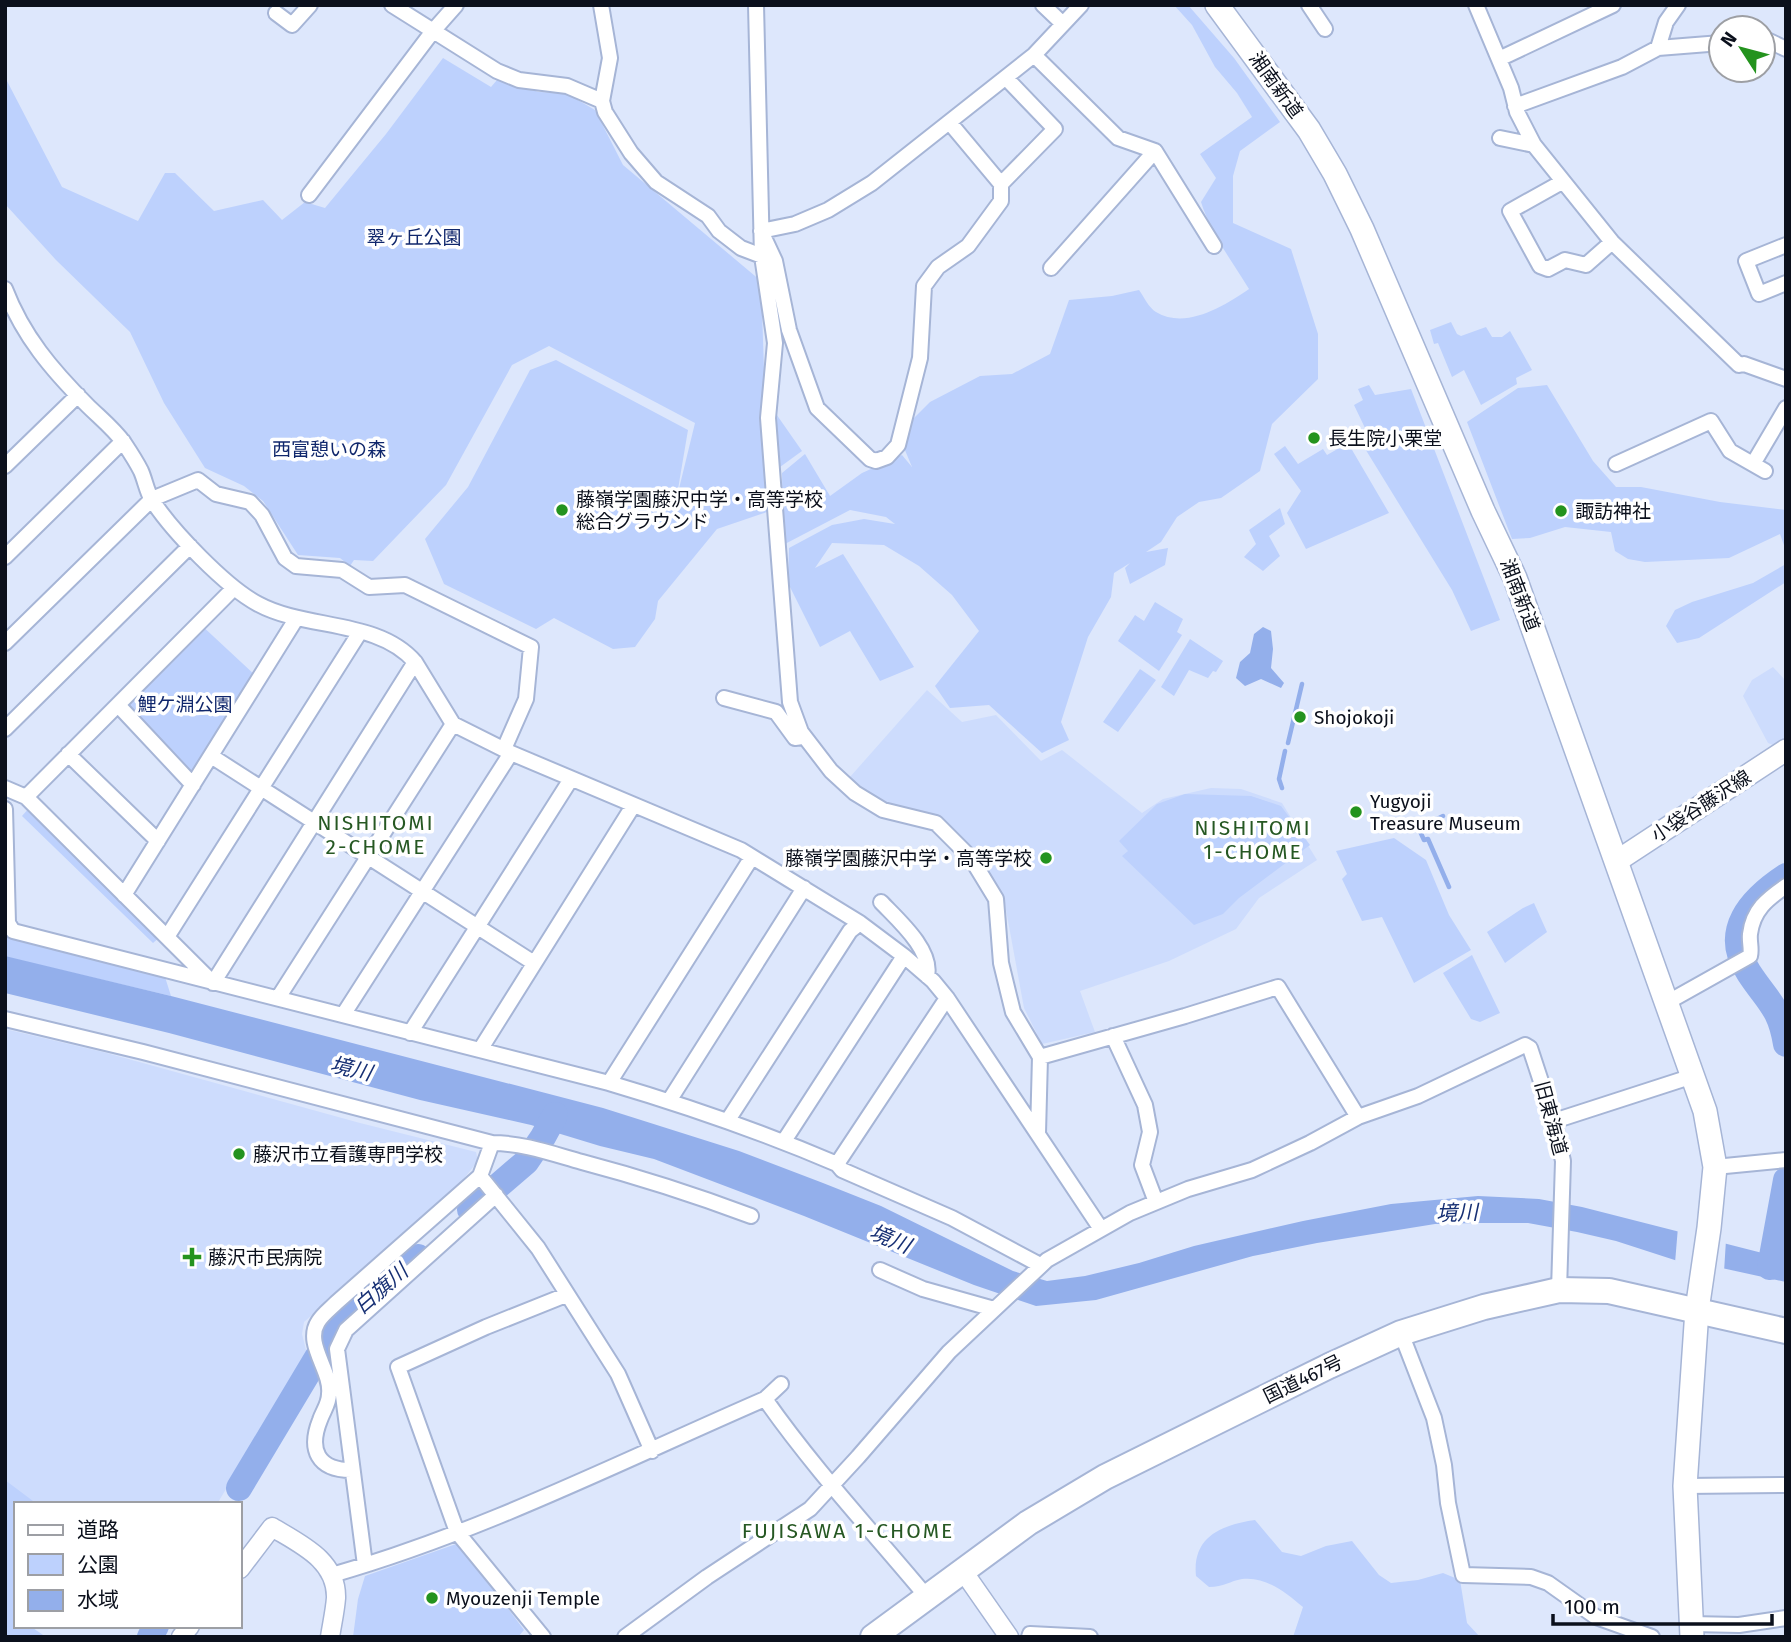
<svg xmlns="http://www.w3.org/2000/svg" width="1791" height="1642" viewBox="0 0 1791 1642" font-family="'Fira Sans','Noto Sans JP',sans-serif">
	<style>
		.built { fill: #cddcfd }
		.green { fill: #bdd1fd }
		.water { fill: #93afeb }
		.pier { fill: #dde7fc }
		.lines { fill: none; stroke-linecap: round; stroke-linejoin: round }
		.stream { stroke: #93afeb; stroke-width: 4.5 }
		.river { stroke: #93afeb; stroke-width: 26 }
		.minor-casing { stroke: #a6b5d6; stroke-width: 18 }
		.tertiary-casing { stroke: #a6b5d6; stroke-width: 21 }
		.secondary-casing { stroke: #a6b5d6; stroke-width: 24 }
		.primary-casing { stroke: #a6b5d6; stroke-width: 26 }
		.trunk-casing { stroke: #a6b5d6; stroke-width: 28 }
		.minor { stroke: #fff; stroke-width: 14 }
		.tertiary { stroke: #fff; stroke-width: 18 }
		.secondary { stroke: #fff; stroke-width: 21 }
		.primary { stroke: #fff; stroke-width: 23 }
		.trunk { stroke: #fff; stroke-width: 24 }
		.poi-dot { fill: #24931e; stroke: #fff; stroke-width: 2.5 }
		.labels { text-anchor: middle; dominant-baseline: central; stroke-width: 7; stroke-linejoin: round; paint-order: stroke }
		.street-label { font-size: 19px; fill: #0b101c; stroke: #fff }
		.park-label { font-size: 19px; fill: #10276c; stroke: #fff }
		.poi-label { font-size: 19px; fill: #0b101c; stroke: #fff; text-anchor: start }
		.neighbourhood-label { font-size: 21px; letter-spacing: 2px; fill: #265823; stroke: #fff }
		.water-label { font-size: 21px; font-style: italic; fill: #173074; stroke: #fff }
	</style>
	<rect width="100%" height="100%" fill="#dde7fc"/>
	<path class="built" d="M1773,667l13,14v56l-13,8 -5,-2 -25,-47 9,-16z
		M927,690l35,32 34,-7 45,46 21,-11 80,63 21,-14 48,-11 30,1 41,14 35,57 -58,38 -23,31 -67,32 -89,30 15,41 -53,12 -18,-36 -20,-109 -27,-44 -43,-38 -38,-5 -32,-18 -14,-17z
		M5,1029l98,23 257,71 116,29 2,9 -25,31 -149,130 -2,12 5,20 -90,150h-181l-31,-22z"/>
	<path class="green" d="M1174,5h14l46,53 46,64 -40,29 -7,25v47l58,26 27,85v45l-46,45 -12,47 -39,27 -22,4 -22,15 -16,25 -15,10 22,-4 -3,17 -35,19 -5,-16 5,-5 -16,10 -3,24 -23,40 -27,85 8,18 -27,13 -53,-48 -39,3 -15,-22 44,-55 -27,-36 -33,-29 -35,-21 -52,-2 -17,25 28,-14 71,113 -34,14 -30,-50 -30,16 -32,-64 1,-35 43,-23 32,-6 31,5 -9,-7 -36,-7 -67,35 -1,-72 23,-19 25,42 32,-23 40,-18 10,12 -10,-24 10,-23 18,-18 50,-26 32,-2 38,-20 19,-54 43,-4 27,-6c5,7 10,18 17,22 30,18 68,-6 93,-23 -17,-28 -38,-55 -48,-87l15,-24 -16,-24 52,-37 -15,-24 -22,-26 -23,-42z
		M443,58l48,29 6,-7 42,12 27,1 29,17 28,55 138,116 4,117 37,53 -22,16 -9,38 -4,7 -50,17 -59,72 -3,18 -20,28 -22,2 -59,-31 -18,11 -92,-45 -19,-45 43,-52 62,-117 26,-10 132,70 -12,71 19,-78 -146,-77 -37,19 -66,120 -73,76 -19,-1 -4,6 -10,-8 -42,-3 -35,-54 -19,-15 -39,-18 -41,-65 -34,-71 -74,-72 -51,-56v-122l2,-1 55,106 76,34 27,-48h10l39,38 49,-11 19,20 23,-18 20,6 61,-74z
		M1451,322l6,12 4,2 25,-9 6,10h10l8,-6 22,39 -16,8 1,6 -36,21 -17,-35 -12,7 -14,-34 -4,1 -4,-14z
		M1369,385l6,10 36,-6 89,231 -29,11 -19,-41 -96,-156 9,-6 -11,-23 9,-5 -5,-11z
		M1547,385l46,76 23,26h25l79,15 66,8v41l-6,-17 -51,24 -84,4 -17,-3 -13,-8 -4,-19 -46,-5 -35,11 -18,1 -45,-117 51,-34z
		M1348,443l41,70 -83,36 -19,-36 14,-22 -27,-37 11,-8 13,18 25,-15 4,6z
		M1280,508l5,16 -16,12 11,20 -17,15 -19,-14 12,-13 -7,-14z
		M1786,564v18l-87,56 -22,5 -11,-17 9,-16 17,-8 61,-19z
		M1155,602l28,17 -6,13 5,3 -23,36 -41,-30 17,-26 9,6z
		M199,623l57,53 -64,101 -66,-71z
		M1190,639l33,22 -7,11 -3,-1 -5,7 -19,-8 -15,26 -13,-9z
		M1140,669l16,11 -38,52 -15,-10z
		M1185,794l66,2 30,10 29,39 -71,53 -16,16 -29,11 -72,-69 6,-5 -9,-10 38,-37z
		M30,807l131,129 -8,7 -131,-127z
		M1394,838l32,22 23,55 22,35 -57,33 -32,-66 -20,4 -20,-42 5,-5 -11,-23z
		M1534,903l13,29 -42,31 -18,-31 36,-24z
		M5,937l160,40 6,19 -165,-39z
		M1472,955l28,58 -20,9 -9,-3 -28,-46z
		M5,1480l32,24h-21v122h14l16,11h-41z
		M1255,1520l27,32 19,4 25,-10 26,-5 27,34 12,8 27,-3 25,-7 17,7 7,43 13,14h-187l10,-30c-17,-14 -37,-31 -61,-28 -12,2 -18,8 -33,8l-13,-11c-4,-39 25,-51 59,-56z
		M459,1543l65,87 -6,7h-165l5,-38 7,-23z"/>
	<path class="water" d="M1263,627l8,4 2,18 -2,19 13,15 -3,5 -20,-9 -16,7 -9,-8 4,-16 10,-9 4,-19z
		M5,956l166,40 432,112 136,43 84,32 58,23 132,65 34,10 38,-5 54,-13 55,-17 109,-25 88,-17 87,-8 61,3 43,8 204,52v23l-78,-17 -21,-1 -71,-23 -39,-9 -49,-9h-52l-41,1 -118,19 -64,13 -157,44 -60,6 -62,-21 -170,-69 -150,-57 -54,-13 -69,-21 -111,-25 -251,-67 -164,-40z"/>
	<path class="pier" d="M1678,1227l48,13 -2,32 -49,-9z"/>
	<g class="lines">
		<path class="stream" d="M1288,743l14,-59
			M1282,788l-3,-9 6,-28
			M1435,820l8,-4
			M1424,825l-6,2 6,13 4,-1 21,48"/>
		<path class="river" d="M1786,876c-35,23 -65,55 -37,97 19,29 31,34 37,71
			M470,1210l56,-48 17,-25 12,-22
			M1770,1267l16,-87
			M239,1488l94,-157 85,-74
			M150,1637l6,-11"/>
		<defs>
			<path id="minor" d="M392,5l105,66 22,9 48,6 35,15 3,11 26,41 25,29 52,34 11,15 22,17 21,8
				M601,5l9,53 -8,43
				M756,5l6,251 13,87 -7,75 22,284 11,30 30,39 24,22 28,17 53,13 35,35 25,41 5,64 12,49 27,45 -2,76
				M1043,5l20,19
				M1309,5l16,24
				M1476,5l35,83 6,24 17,33 78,97 127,123 5,-1 42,15
				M276,13l16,12 18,-20
				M1763,38l23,11
				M1658,48l8,-26 12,-17
				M1034,55l84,83 37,13 59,95
				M1499,59l114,-54
				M1515,106l107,-39 36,-19 63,-5
				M950,123l51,61v17l-33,45 -30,21 -14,19 -4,72 -22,87 -11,12 -11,4 -6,-2 -53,-51 -28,-78 -14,-69 -14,-30 34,-7 33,-14 44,-27 162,-128 47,-50
				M1500,138l34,7
				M1562,182l-52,29 30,55 8,3 17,-9 21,5 26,-23
				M1001,184l54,-55 -49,-51
				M309,195l124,-164 23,-26
				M1786,245l-40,16 13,33 27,-11
				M1051,268l104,-117
				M5,289c18,47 47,81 82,116 12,12 27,24 37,38 6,9 12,18 17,28 4,9 6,21 11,29 20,31 74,87 106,104 48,26 120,15 157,58l38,62 58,29 230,97 119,73 44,33 29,25 14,17 154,231
				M1616,464l95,-43 19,30 35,20
				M1753,464l33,-56
				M5,466l73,-71
				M5,557l118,-116
				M5,643l147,-144 46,-19 18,14 34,8 12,13 23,43 11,8 46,4 27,17 36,-2 126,62 -5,52 -22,50
				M724,698l52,14 19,26 7,-1
				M118,705l75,80
				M5,729l185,-183
				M68,754l90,87
				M211,756l323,207
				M5,788l21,9 187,186 202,-321
				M26,797l207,-208
				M5,809l3,114 5,8 596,152c78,23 153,49 228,81l5,6 110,48 88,47
				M124,895l172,-276
				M881,902c16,17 52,48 46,74
				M167,937l193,-305
				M278,998l175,-274
				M1668,1002l82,-46c2,-7 -1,-14 0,-22 3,-24 17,-35 36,-48
				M343,1015l168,-262
				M5,1019l138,33 349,91c31,0 61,11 90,19 57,15 113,33 169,54
				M410,1033l161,-254
				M1113,1036l32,69 5,27 -8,33 14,37
				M480,1050l153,-244
				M1040,1057l145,-41 93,-29 80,130
				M609,1083l143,-226
				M669,1101l135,-213
				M728,1120l122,-189 10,-8
				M1554,1121l139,-45
				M784,1141l120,-185
				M837,1164l110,-166
				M1715,1167l71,-7
				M480,1176l58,72 80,126 34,77
				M880,1270l43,19 71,20
				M1401,1333l33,85 10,47 4,38 15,72 68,2 17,6 48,34 56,20
				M765,1399l16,-15
				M351,1470c-33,0 -43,-20 -31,-50 3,-9 9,-16 9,-26 3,-23 -25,-50 -11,-72 4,-7 12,-13 18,-19l144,-127 12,-33
				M1685,1486l101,-1
				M365,1565l-28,-216 9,-19 150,-135
				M332,1575c150,-43 290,-114 433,-176 49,70 107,132 162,198
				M1691,1624l48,1 47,-7
				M543,1637l-86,-105 -59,-165 88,-40 80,-32
				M625,1637l82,-60 103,-68 48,-52 91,-105 98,-92 83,-47 58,-24 64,-19 58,-27 48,-26 60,-21 107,-51 5,3 24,73 9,40 -4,129
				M1029,1637l1,-3 60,3"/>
			<path id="tertiary" d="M240,1569l32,-42c28,17 65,33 64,71 -1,13 -4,26 -6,39
				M963,1571l46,66
				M181,1637l9,-11"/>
			<path id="secondary" d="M1617,861l169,-111"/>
			<path id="primary" d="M1217,5l92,125 26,44 27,55 121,282 32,67 190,533 10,56 -6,61 -12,82 -12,176 7,151"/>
			<path id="trunk" d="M873,1637l155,-114 77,-46 224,-111 72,-33 83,-26 75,-17 50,1 177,40"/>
		</defs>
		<use href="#minor" class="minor-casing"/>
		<use href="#tertiary" class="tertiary-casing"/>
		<use href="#secondary" class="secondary-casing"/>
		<use href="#primary" class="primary-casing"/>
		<use href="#trunk" class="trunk-casing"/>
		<use href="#minor" class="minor"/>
		<use href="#tertiary" class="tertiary"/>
		<use href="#secondary" class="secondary"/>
		<use href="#primary" class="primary"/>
		<use href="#trunk" class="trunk"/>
	</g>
	<g class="poi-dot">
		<circle cx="1314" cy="438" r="7"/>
		<circle cx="562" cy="510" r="7"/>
		<circle cx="1561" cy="511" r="7"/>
		<circle cx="1300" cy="717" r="7"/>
		<circle cx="1356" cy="812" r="7"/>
		<circle cx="1046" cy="858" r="7"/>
		<circle cx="239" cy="1154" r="7"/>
		<path d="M188.5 1246.5h7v7h7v7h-7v7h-7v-7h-7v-7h7z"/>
		<circle cx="432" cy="1598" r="7"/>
	</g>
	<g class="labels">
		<g class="street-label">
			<text transform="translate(1276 85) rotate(54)">湘南新道</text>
			<text transform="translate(1520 595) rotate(69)">湘南新道</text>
			<text transform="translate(1701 806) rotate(-33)">小袋谷藤沢線</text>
			<text transform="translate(1551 1118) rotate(75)">旧東海道</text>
			<text transform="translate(1303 1379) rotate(-26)">国道467号</text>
		</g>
		<g class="park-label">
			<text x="414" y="237">翠ヶ丘公園</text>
			<text x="329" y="449">西富憩いの森</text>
			<text x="185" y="704">鯉ケ淵公園</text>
		</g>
		<g class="poi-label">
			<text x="1328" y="438">長生院小栗堂</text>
			<text x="576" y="499">藤嶺学園藤沢中学・高等学校<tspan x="576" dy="22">総合グラウンド</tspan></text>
			<text x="1575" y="511">諏訪神社</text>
			<text x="1314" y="717">Shojokoji</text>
			<text x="1370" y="801">Yugyoji<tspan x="1370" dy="22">Treasure Museum</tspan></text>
			<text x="1032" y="858" text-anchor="end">藤嶺学園藤沢中学・高等学校</text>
			<text x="253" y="1154">藤沢市立看護専門学校</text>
			<text x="208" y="1257">藤沢市民病院</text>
			<text x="446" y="1598">Myouzenji Temple</text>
		</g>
		<g class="neighbourhood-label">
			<text x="376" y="823">NISHITOMI<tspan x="376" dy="24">2-CHOME</tspan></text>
			<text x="1253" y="828">NISHITOMI<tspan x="1253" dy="24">1-CHOME</tspan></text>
			<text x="848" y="1531">FUJISAWA 1-CHOME</text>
		</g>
		<g class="water-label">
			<text transform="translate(351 1069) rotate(13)">境川</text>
			<text transform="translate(1457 1213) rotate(-2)">境川</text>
			<text transform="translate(890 1239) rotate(22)">境川</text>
			<text transform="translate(381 1289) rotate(-41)">白旗川</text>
		</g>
	</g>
	<rect width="1791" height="1642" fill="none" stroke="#0b101c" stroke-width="14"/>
	<rect x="14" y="1502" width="228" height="126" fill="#ffffff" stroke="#9d9fa4" stroke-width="2"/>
	<rect x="28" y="1525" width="35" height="10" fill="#ffffff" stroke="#9d9fa4" stroke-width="2"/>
	<text x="77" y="1537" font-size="21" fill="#0b101c">道路</text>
	<rect x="28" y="1554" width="35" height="21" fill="#bdd1fd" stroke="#9d9fa4" stroke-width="2"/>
	<text x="77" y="1572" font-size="21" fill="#0b101c">公園</text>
	<rect x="28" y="1590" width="35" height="21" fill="#93afeb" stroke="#9d9fa4" stroke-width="2"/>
	<text x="77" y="1607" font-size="21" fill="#0b101c">水域</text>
	<g transform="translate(1742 49) rotate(306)"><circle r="33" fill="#ffffff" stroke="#9d9fa4" stroke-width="2"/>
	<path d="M0-5L12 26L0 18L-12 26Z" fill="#24931e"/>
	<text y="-10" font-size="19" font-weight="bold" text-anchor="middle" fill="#0b101c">N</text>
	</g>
	<path d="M1553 1614v10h219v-10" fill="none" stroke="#0b101c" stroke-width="3.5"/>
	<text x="1564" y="1614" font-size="21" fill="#0b101c" stroke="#ffffff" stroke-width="5" paint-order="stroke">100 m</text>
</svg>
